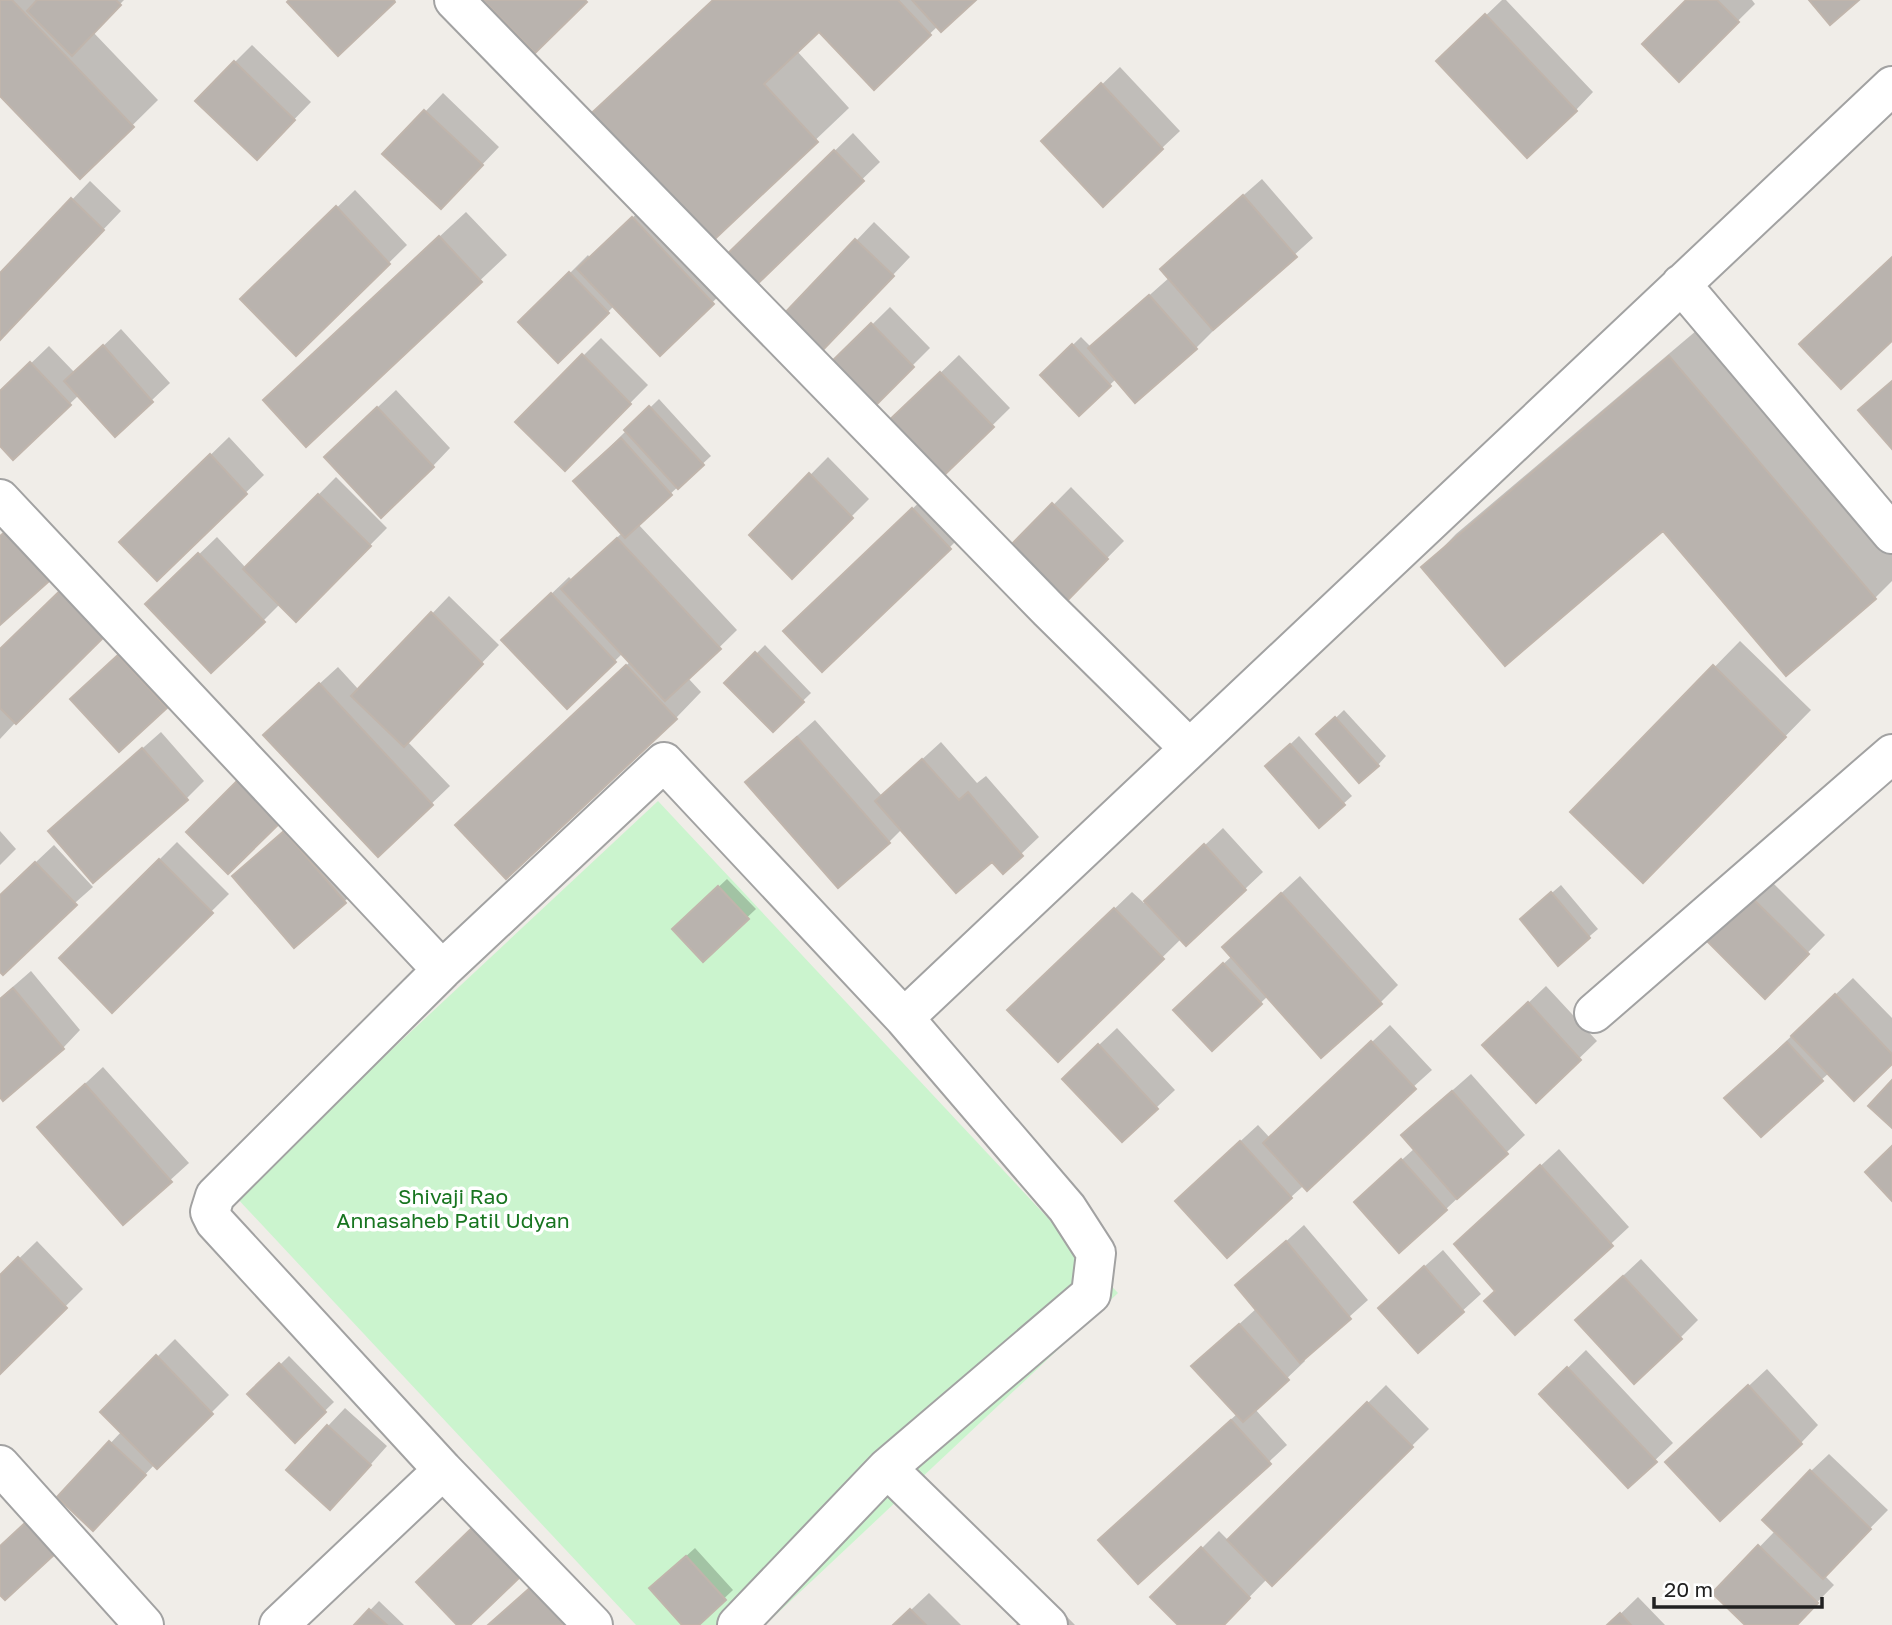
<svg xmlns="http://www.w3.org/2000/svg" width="1892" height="1625" viewBox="0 0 1892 1625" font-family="'Golos Text',sans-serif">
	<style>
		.park { fill: #cbf4ce }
		.shadow { fill: #0003 }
		.building { fill: #b9b3ae; stroke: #c0b5ac; stroke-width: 2 }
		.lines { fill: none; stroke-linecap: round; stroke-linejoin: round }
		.minor-casing { stroke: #a2a2a2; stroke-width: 42 }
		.minor { stroke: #fff; stroke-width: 38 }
		.labels { text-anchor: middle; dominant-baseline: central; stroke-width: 7; stroke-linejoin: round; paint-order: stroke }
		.park-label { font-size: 21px; fill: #187520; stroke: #fff }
	</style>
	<rect width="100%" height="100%" fill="#f0ede8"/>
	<path class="park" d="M658,801l460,492 -353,332h-129l-401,-429z"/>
	<path class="shadow" d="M0,0h124l-31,32 65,68 -78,77 -80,-83z
		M713,0h261l-36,26 -64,61 -55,-58 -22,22 52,57 -147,140z
		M1502,0h4l87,92 -17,18 -120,-66z
		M1689,0h63l3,4 -76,75z
		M252,45l59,57 -54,56 -22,-96z
		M1120,67l60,64 -18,17 -101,-24z
		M443,93l56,54 -40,42 -74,-35z
		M853,133l27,29 -133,129 -27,-28z
		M1262,179l51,59 -101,91 1,2 -17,17 -80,31 -37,35 -37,-39 39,-38 10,10 79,-70 10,-26z
		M90,181l31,30 -121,127v-63z
		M355,190l52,55 -111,109 -53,-55z
		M650,201l80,84 -70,69 -46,-48 -56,55 -37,-39 67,-67 2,3z
		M466,212l41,43 -201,189 -14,-70z
		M874,222l36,35 -74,78 -53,-17z
		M890,307l40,41 -64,64 -41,-41z
		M1703,325l189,222v34l-17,17 -212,-70 -239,39 32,-33z
		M121,329l49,54 -55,52 -36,-40 -66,63 -13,-14v-51l49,-47 26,27z
		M601,338l47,47 -83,84 -48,-47z
		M959,355l51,53 -74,73 -34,-71z
		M396,390l54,58 -17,18 -89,-27z
		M659,399l52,57 -73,68 99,106 -49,48 13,14 -25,26 -193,81 148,-138 -8,-8 -56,54 -46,-84 48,-46 3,3 50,-47 -29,-70z
		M229,437l35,38 -107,103 -36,-36z
		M828,457l41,42 -77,77 -41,-41z
		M336,477l51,51 -91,92 -16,-16 -17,17 -98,-34 52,-50 29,31z
		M1071,487l53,54 -63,64 -53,-54z
		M931,491l36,39 -18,18 -146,66z
		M449,596l50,49 -92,96 43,45 -72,69 -95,-138 55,-50 21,23z
		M128,610l-114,114 -14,15v-87z
		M137,639l46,50 -17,18 -76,-25z
		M1740,641l71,69 -142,145 -96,-43z
		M765,645l46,48 -38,37 -46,-47z
		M1344,710l42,46 -8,9 -60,-30z
		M815,720l67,76 59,-54 36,41 9,-7 53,61 -36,34 -11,-12 -90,-30 -13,13 -124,-78z
		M161,732l43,49 -18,18 -118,15z
		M1299,736l53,60 -9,8 -67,-46z
		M302,814l60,70 -17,17 -111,-25z
		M1223,828l40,44 -18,17 -64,50 -123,121 -31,-67 105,-101 12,11z
		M0,831l16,18 -16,16z
		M177,842l52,52 -117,116 -51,-52z
		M54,845l39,42 -93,82v-73z
		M1300,876l98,109 -18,18 -112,-7 -56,53 -19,-57 39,-36 10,-27z
		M727,879l29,30 -53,50 -29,-30z
		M1769,879l56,56 -60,61 -57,-56z
		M1561,885l37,44 -40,34 -27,-52z
		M31,971l49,59 -17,18 -63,46v-96z
		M1853,978l39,40v44l-63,11 -8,7 -77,1z
		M1546,986l51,55 -61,59 -34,-72z
		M1390,1025l42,45 -141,127 -96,-14 63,-58 12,13z
		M1117,1028l58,62 -53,50 -40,-79z
		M103,1067l86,96 -66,60 -66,-113z
		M1471,1074l54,61 -79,74 -72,-24 41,-37 6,-30z
		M1559,1149l70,78 -114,106 -41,-106z
		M1304,1225l64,75 -65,58 2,3 -50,48 32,36 -148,137 -21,-60 119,-108 -44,-48 64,-58 -19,-23z
		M37,1241l46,48 -83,82v-94z
		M1443,1250l38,44 -63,57 -20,-61z
		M1641,1259l57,61 -18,18 -85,-36z
		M175,1339l54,56 -72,72 -2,-3 -44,47 -51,-14 62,-66 -20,-19z
		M1586,1350l87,93 -45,43 -87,-92z
		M289,1356l45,46 -39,38 -45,-46z
		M1767,1369l51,56 -17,18 -116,2z
		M1386,1385l43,44 -157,155 -5,-5 -45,46h-41l-28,-28 66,-66 10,10z
		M345,1408l42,38 -39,44 -20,-64z
		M1829,1454l59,56 -64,65 10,10 -39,40h-47l-33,-32 60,-62 36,-60z
		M695,1548l38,42 -37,35h-11l-25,-45z
		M929,1593l32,32h-66z
		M1046,1595l29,30h-59z
		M1638,1597l27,28h-56z
		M379,1601l25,24h-48z"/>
	<path class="building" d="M0,0h12l122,127 -54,52 -80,-83z
		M37,0h79l5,5 -49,51 -45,-45z
		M289,0h105l1,2 -57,54 -51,-54z
		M483,0h102l2,2 -52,51z
		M713,0h185l33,35 -57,55 -55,-58 -55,52 54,58 -116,109 -120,-129z
		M912,0h64l-35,32z
		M1686,0h31l22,22 -60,60 -37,-38z
		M1809,0h50l-29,25z
		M1485,14l92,97 -50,47 -91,-97z
		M234,61l61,59 -38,40 -62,-59z
		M1101,83l62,66 -60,58 -62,-66z
		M424,110l59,55 -42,44 -59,-55z
		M834,150l30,31 -117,113 -29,-31z
		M1243,195l54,62 -84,73 -53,-61z
		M71,198l33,32 -104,110v-67z
		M336,206l54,58 -94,92 -56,-57z
		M632,217l82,87 -54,52 -83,-87z
		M439,236l43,46 -176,165 -43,-47z
		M855,239l39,37 -76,79 -38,-37z
		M1892,257v84l-51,48 -42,-45z
		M569,272l40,41 -51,50 -40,-41z
		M1149,295l48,54 -62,54 -47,-55z
		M871,323l43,44 -48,48 -44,-44z
		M1072,344l39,42 -32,30 -39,-41z
		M103,345l50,57 -38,35 -51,-56z
		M582,354l49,50 -66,67 -50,-49z
		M1669,356l207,243 -90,77 -123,-145 -158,135 -84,-99z
		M30,362l41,43 -58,55 -13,-14v-55z
		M940,372l54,55 -58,56 -54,-56z
		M1892,381v68l-34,-39z
		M649,406l55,59 -26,24 -54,-59z
		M377,407l57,60 -53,51 -57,-61z
		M621,438l51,57 -47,43 -52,-57z
		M210,454l37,40 -90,87 -38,-39z
		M809,473l44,45 -61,61 -43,-44z
		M318,494l53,52 -75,76 -53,-53z
		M1052,503l56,56 -47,48 -56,-56z
		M912,508l39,41 -129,123 -39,-41z
		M12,526l44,49 -56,50v-89z
		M617,538l104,111 -56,52 -104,-112z
		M198,553l67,69 -54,51 -66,-69z
		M67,584l45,45 -96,95 -16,-16v-59z
		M551,593l65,69 -49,47 -66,-69z
		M431,612l52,52 -79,83 -53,-51z
		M755,652l49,50 -31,30 -49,-49z
		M118,655l49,53 -48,44 -49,-53z
		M626,665l51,54 -171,160 -51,-54z
		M1713,665l73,72 -143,146 -73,-71z
		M319,683l114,122 -55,52 -115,-122z
		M1335,717l44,49 -20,17 -43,-49z
		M797,737l93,106 -52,45 -93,-106z
		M1290,744l55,61 -26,23 -54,-62z
		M142,748l46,52 -95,83 -45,-52z
		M922,759l37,41 9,-8 55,64 -20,18 -11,-12 -36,31 -81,-92z
		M244,774l42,43 -58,57 -42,-42z
		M284,831l62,72 -52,45 -62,-72z
		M1204,844l42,46 -60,56 -42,-45z
		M159,859l54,54 -101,100 -53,-55z
		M35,862l42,43 -74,70 -3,-3v-77z
		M718,886l31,33 -46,43 -31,-33z
		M1551,892l39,46 -32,28 -38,-47z
		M1281,893l101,111 -61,54 -99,-111z
		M1750,896l59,58 -44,45 -59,-59z
		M1114,908l50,51 -106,103 -51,-52z
		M1223,963l39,41 -50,47 -39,-41z
		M13,988l51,61 -61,52 -3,-4v-98z
		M1835,994l57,60v10l-38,37 -63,-65z
		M1528,1002l53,58 -45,43 -54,-58z
		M1371,1041l45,48 -109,102 -44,-48z
		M1787,1042l36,39 -62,56 -37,-39z
		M1098,1044l60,65 -36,33 -60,-63z
		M1892,1080v48l-24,-22z
		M85,1084l87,98 -49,43 -86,-98z
		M1452,1091l56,63 -51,45 -56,-64z
		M1240,1141l52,57 -65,60 -52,-57z
		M1892,1146v55l-27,-29z
		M1401,1159l46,51 -48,43 -45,-51z
		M1540,1165l73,81 -98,89 -31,-34 11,-10 -41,-47z
		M1286,1241l65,78 -51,44 -65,-78z
		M18,1257l49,51 -67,66v-99z
		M1424,1266l40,46 -46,41 -40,-45z
		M1623,1276l59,63 -48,45 -59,-64z
		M1239,1324l50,56 -46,42 -52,-56z
		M156,1355l57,59 -56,55 -57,-57z
		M279,1363l47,49 -31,31 -48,-49z
		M1567,1367l90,95 -29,26 -89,-94z
		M1748,1385l54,59 -82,77 -55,-59z
		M1367,1402l46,45 -141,139 -45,-46z
		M1231,1420l40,44 -133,120 -40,-44z
		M327,1425l44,40 -41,45 -44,-40z
		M109,1441l37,34 -53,56 -36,-34z
		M1810,1470l61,59 -48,50 -61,-59z
		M26,1522l29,32 -50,46 -5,-5v-49z
		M474,1526l47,50 -51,49h-13l-41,-43z
		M1758,1545l60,58 -21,22h-52l-33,-32z
		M1201,1547l49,51 -26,27h-46l-28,-28z
		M686,1556l40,44 -27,25h-17l-33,-37z
		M531,1587l34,38h-77z
		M369,1609l18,16h-33z
		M910,1609l16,16h-33z
		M1620,1613l11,12h-24z"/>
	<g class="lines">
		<defs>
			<path id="minor" d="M454,0l595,610 140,138
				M1681,284l211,250
				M0,499l442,471
				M1594,1013l298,-259
				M904,1018l988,-932
				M0,1465l144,160
				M887,1468l161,157
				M279,1625l164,-155
				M593,1625l-150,-155 -228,-248 -5,-10 5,-16 227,-226 222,-208 240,256 163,190 29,45 -5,41 -204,174 -150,157"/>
		</defs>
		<use href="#minor" class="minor-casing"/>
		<use href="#minor" class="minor"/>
	</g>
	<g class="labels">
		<g class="park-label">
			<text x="453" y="1196">Shivaji Rao<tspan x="453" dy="24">Annasaheb Patil Udyan</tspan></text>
		</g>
	</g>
	<path d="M1654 1597v10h168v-10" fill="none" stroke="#212121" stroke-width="3.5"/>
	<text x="1664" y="1597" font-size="21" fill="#212121" stroke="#ffffff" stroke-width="5" paint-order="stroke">20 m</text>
</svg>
